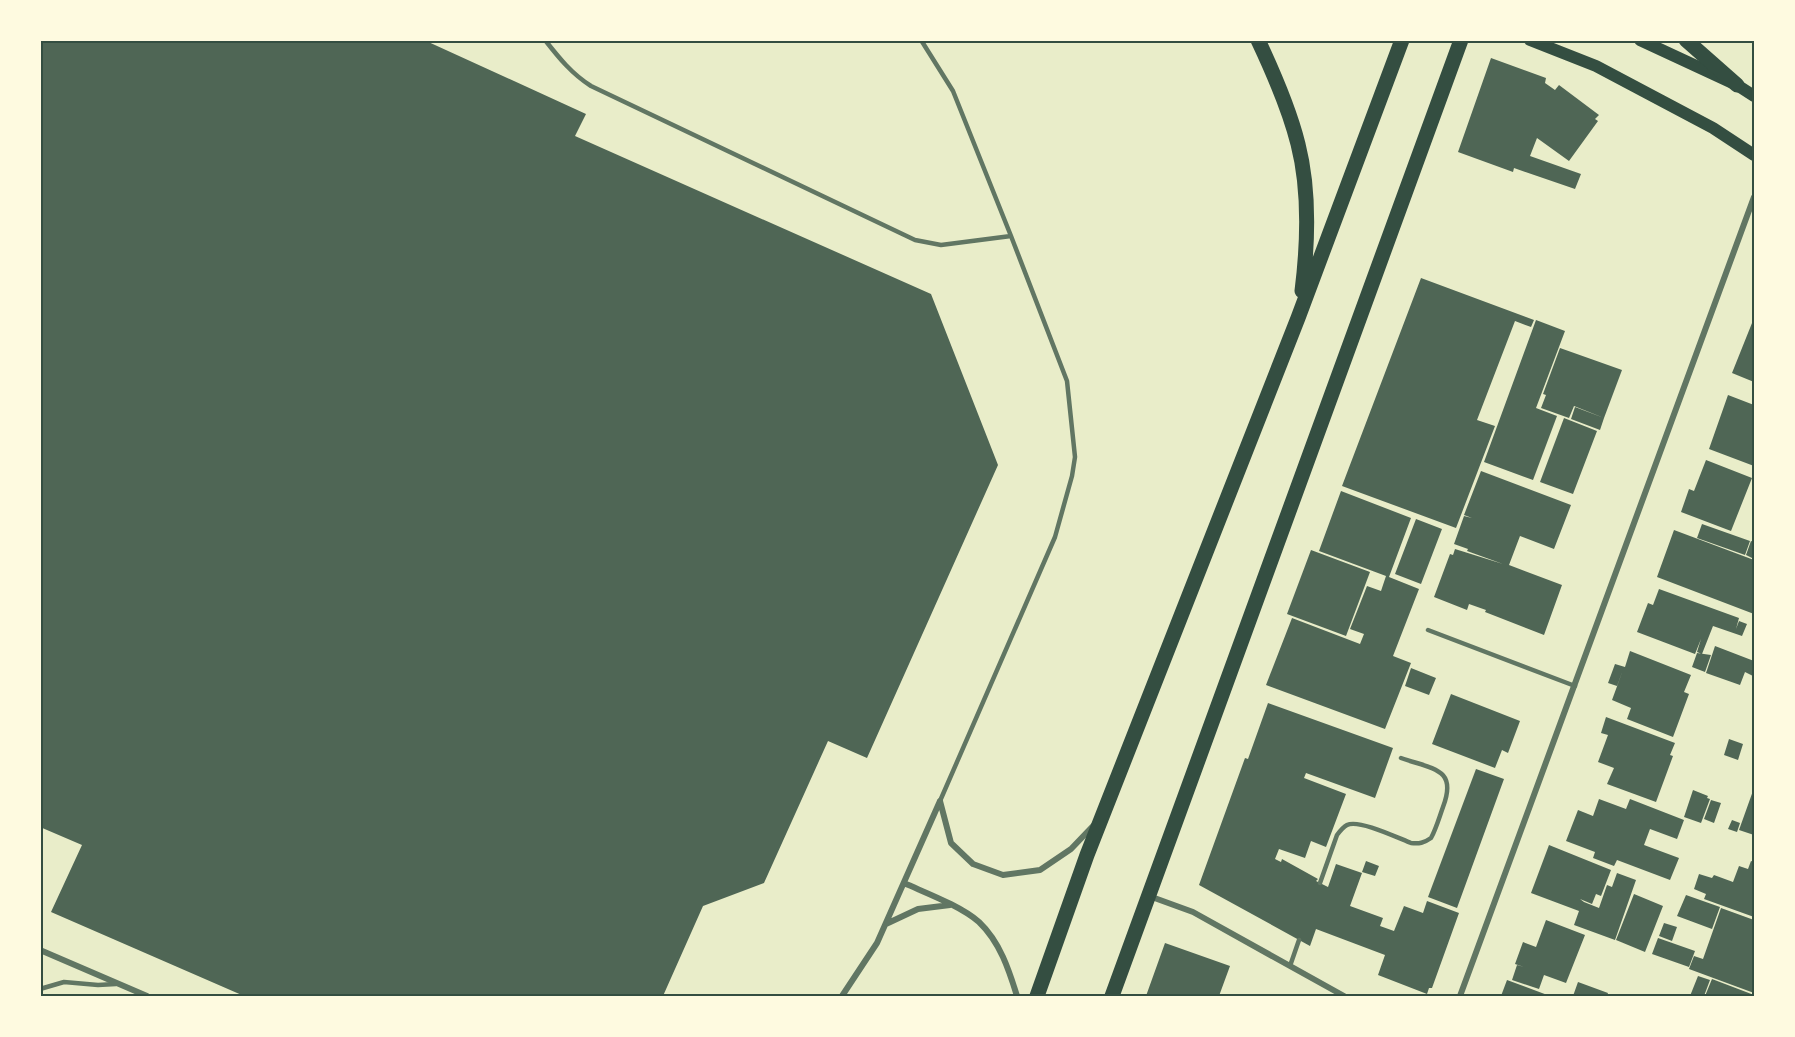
<svg xmlns="http://www.w3.org/2000/svg" width="1795" height="1037" viewBox="0 0 1795 1037" font-family="Helvetica,sans-serif">
	<style>
		.building { fill: #4f6655 }
		.lines { fill: none; stroke-linecap: round; stroke-linejoin: round }
		.service { stroke: #617663; stroke-width: 4.5 }
		.minor { stroke: #617663; stroke-width: 6 }
		.secondary { stroke: #344e41; stroke-width: 12 }
		.primary { stroke: #344e41; stroke-width: 15 }
		.neatline { fill: none; stroke: #344e41; stroke-width: 2 }
	</style>
	<rect width="100%" height="100%" fill="#e9edc9"/>
	<path class="building" d="M40,40h384l162,74 -11,22 356,158 67,171 -131,293 -39,-17 -64,142 -61,23 -40,90h-419l-193,-84 31,-67 -42,-18z
		M1491,58l55,20 -1,5 10,7 4,-5 40,30 -4,4 3,2 -29,40 -32,-23 -7,18 51,18 -6,15 -61,-21 -1,4 -55,-20z
		M1421,278l113,42 -3,7 -16,-6 -38,99 18,6 -39,102 -114,-42z
		M1754,318v64l-22,-9z
		M1536,320l29,11 -29,77 21,8 -24,64 -49,-18z
		M1560,348l62,22 -18,48 -30,-12 -5,12 -28,-10 5,-13 -3,-1z
		M1728,395l26,10v61l-45,-17z
		M1575,407l29,11 -4,12 -29,-11z
		M1564,418l33,13 -24,63 -33,-12z
		M1706,460l46,18 -21,53 -50,-19 8,-23 5,2z
		M1481,471l90,34 -17,44 -34,-13 -11,29 53,20 -18,50 -59,-23 1,-2 -17,-6 -2,6 -33,-13 16,-43 3,1 2,-6 48,15 -36,-13 1,-2 -14,-5 10,-28 8,2 -8,-3z
		M1341,491l70,27 -22,59 30,12 -26,67 18,7 -26,66 -119,-44 26,-67 68,26 4,-10 -14,-5 17,-43 14,5 5,-15 -67,-25z
		M1416,519l26,10 -21,55 -26,-10z
		M1702,524l48,17 -5,14 -48,-17z
		M1674,530l80,30v54l-97,-37z
		M1751,541l3,1v17l-8,-4z
		M1311,550l59,22 -24,64 -59,-22z
		M1659,589l80,29 -3,11 3,-8 8,3 -5,12 -29,-10 -11,28 -5,-2 4,-13 -6,15 -58,-22 11,-29 5,2z
		M1715,646l39,15 -1,15 -8,-4 -5,13 -34,-12z
		M1630,651l61,24 -7,17 5,2 -16,43 -46,-18 4,-11 -19,-8 11,-30 -6,16 -9,-3 7,-19 10,3z
		M1697,653l14,2 -6,17 -13,-5z
		M1411,668l25,10 -7,17 -24,-9z
		M1451,694l69,27 -12,32 -6,-3 -7,18 -63,-24z
		M1268,703l125,45 -18,50 -69,-25 -2,5 42,16 -20,53 -15,-6 -6,17 -26,-9 -4,10 6,3 1,-3 36,20 -2,2 12,6 8,-23 26,9 -12,33 33,12 -3,8 14,5 10,-25 19,7 4,-12 32,12 -27,75h-3l-2,6 -49,-19 7,-20 -69,-26 -6,17 -111,-61 46,-127 3,1z
		M1606,717l69,26 -5,12 3,1 -17,46 -49,-18 7,-16 -16,-6 10,-27 -7,-2z
		M1729,739l14,5 -5,16 -14,-5z
		M1476,769l28,10 -47,129 -29,-11z
		M1754,788v47l-15,-5z
		M1693,790l15,6 -1,2 3,1 -9,24 -17,-6z
		M1599,799l27,10 4,-10 54,21 -7,19 -27,-10 -6,16 35,13 -9,22 -53,-20 -3,6 -21,-8 2,-6 -29,-11 12,-31 15,6z
		M1711,800l10,3 -7,20 -10,-4z
		M1732,820l8,3 -3,9 -9,-3z
		M1549,845l62,25 -10,26 -5,-2 -4,10 -12,-5 4,3 15,6 8,-23 5,2 5,-14 19,7 -21,60 -41,-15 5,-14 -48,-18z
		M1366,861l13,5 -4,10 -13,-4z
		M1751,861l3,1v55l-50,-18 2,-5 -12,-5 5,-15 13,4 2,-3 19,7 6,-16 9,3z
		M1634,894l29,12 -18,46 -29,-12z
		M1686,895l34,12 -8,22 -35,-13z
		M1721,908l33,12v73l-65,-24 5,-13 9,3z
		M1546,920l39,15 -19,48 -22,-8 -5,14 -27,-9 5,-15 7,2 -9,-3 8,-22 13,5z
		M1664,923l13,4 -5,14 -13,-5z
		M1658,938l37,13 -6,16 -37,-13z
		M1165,943l65,23 -11,30h-73z
		M1698,976l12,4 -6,16h-14z
		M1712,979l42,16v1h-49z
		M1507,980l43,16h-49z
		M1578,982l30,11 -1,3h-34z"/>
	<g class="lines">
		<path class="service" d="M545,40c14,18 27,34 46,46l324,154 26,5 70,-9
			M921,40l32,51 58,145 56,145 8,76 -3,19 -17,61 -115,264
			M1428,630l147,56
			M1320,883l17,-48c3,-4 6,-8 10,-10 12,-6 51,13 64,18 8,1 13,0 20,-5 5,-9 8,-20 12,-31 15,-39 -11,-38 -42,-49
			M1290,966l9,-26
			M40,989l24,-7 34,3 18,-1"/>
		<path class="minor" d="M940,801l11,42 22,21 30,11 37,-5 31,-21 22,-23
			M904,883c22,10 57,23 75,39 21,20 30,48 38,74
			M1149,896l44,16 151,84
			M886,924l32,-15 32,-4
			M40,950l107,46
			M842,996l35,-53 63,-142
			M1460,996l294,-799"/>
		<path class="secondary" d="M1530,40l66,26 117,62 41,27
			M1640,40l97,45 17,11"/>
		<path class="primary" d="M1258,40c16,34 31,68 40,104 12,47 10,99 4,147
			M1686,40l51,45
			M1037,996l50,-141 211,-537 104,-278
			M1112,996l349,-956"/>
	</g>
	<rect width="1795" height="1037" fill="none" stroke="#fefae0" stroke-width="84"/>
	<rect x="42" y="42" width="1711" height="953" class="neatline"/>
</svg>
